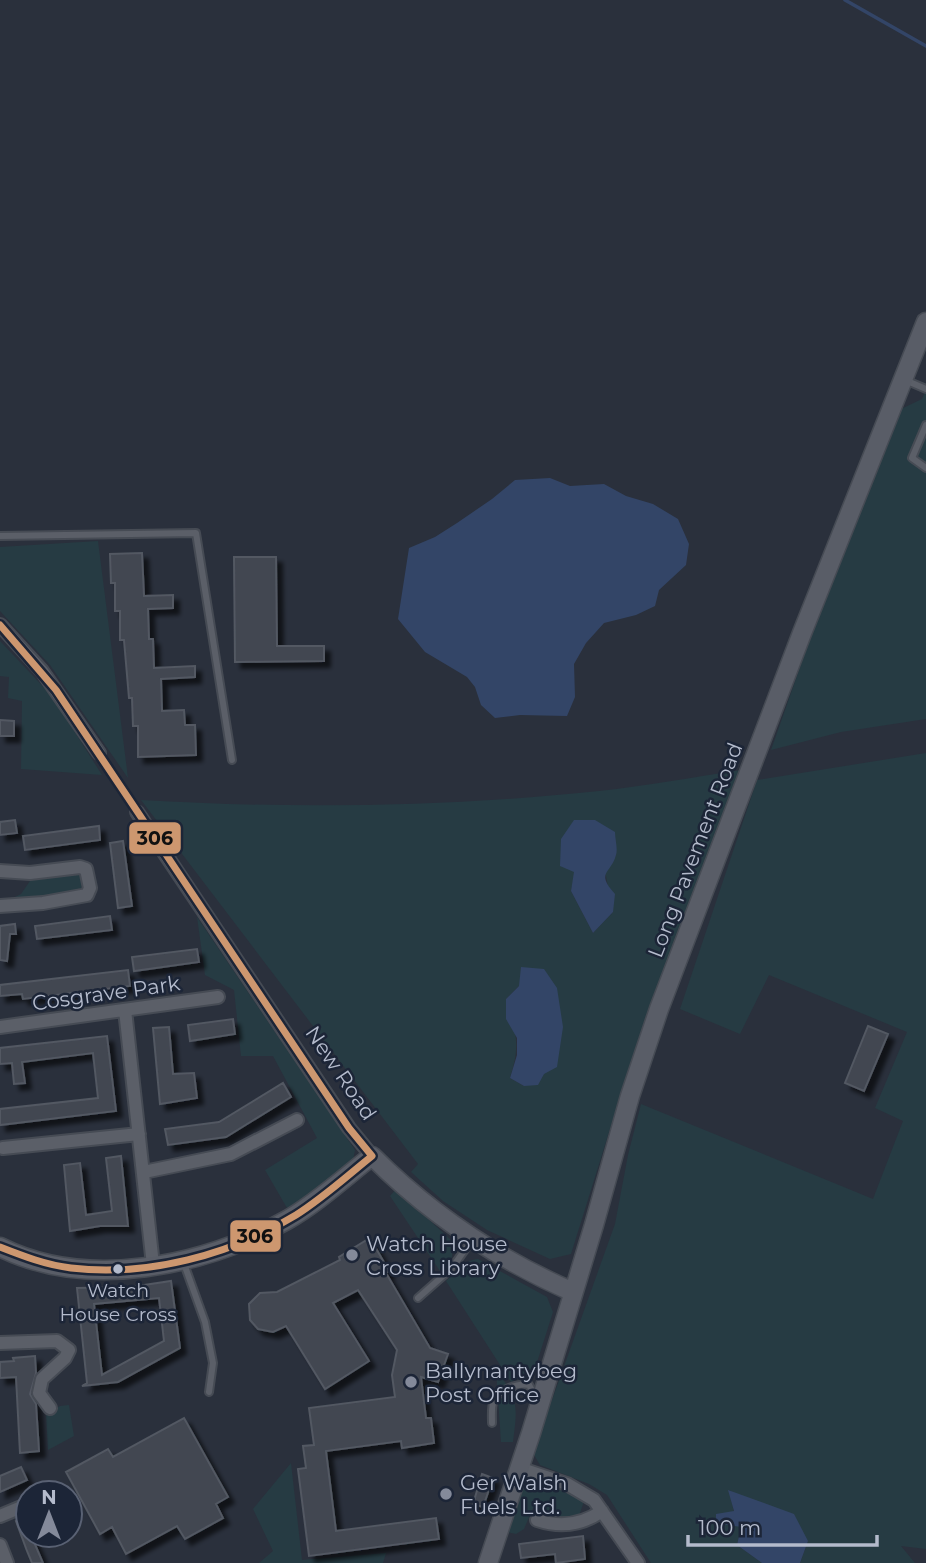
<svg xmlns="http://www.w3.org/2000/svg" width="926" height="1563" viewBox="0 0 926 1563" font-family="Montserrat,sans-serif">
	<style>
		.green { fill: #263b43; fill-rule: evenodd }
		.water { fill: #334567 }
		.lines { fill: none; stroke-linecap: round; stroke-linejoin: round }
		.stream { stroke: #334567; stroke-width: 3.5 }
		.building { fill: #424651; stroke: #525862; stroke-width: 2; fill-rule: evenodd; filter: url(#shadow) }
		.lane-casing { stroke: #464b54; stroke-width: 10 }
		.street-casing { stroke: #464b54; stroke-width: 16 }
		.secondary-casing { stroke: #464b54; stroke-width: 21 }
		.lane { stroke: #5b5f68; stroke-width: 6 }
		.street { stroke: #5b5f68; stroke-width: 12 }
		.secondary { stroke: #595d67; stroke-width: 18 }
		.bus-1-casing { stroke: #1c2537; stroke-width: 12 }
		.bus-1 { stroke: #cd976f; stroke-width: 7 }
		.poi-dot { fill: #848a9a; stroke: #1c2537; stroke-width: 2.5 }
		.bus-dot { fill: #b4bbcc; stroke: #1c2537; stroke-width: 2.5 }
		.labels { text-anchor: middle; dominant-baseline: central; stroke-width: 5; stroke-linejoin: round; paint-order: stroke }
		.bus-label { font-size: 19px; fill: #b4bbcc; stroke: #1c2537 }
		.street-label { font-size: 21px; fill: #b4bbcc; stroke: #1c2537 }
		.poi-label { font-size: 21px; fill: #b4bbcc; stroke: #1c2537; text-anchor: start }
		.line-badge { stroke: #1c2537; stroke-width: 2.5 }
		.pale-badge-label { font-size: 19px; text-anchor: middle; font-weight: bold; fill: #111 }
	</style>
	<defs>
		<filter id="shadow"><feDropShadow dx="6" dy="6" stdDeviation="2" flood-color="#0009"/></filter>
	</defs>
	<rect width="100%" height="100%" fill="#2a303c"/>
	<path class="green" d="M926,390v329l-85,13 -70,18 56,-160 70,-179 25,-12z
		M98,541l30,237 -78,-113 -50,-54v-64z
		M0,641l52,55 50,79 -81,-6 1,-68 -14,-3 1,-21 -9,-1z
		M926,753v796l-25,-3 14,17h-115l8,-22 -79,-51 5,22 7,15 -4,18 25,18h-111l-44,-68 -18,-11 -49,-19 -7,-12 82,-229 13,-69 13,-51 232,95 30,-78 -28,-13 32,-76 -138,-57 -29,59 -60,-25 77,-229z
		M741,770l-111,295 -59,189 -21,5 -63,-29 -44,-29 -32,-29 7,-8 -277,-364c152,9 306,7 458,-9 47,-5 95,-14 142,-21zM616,855l-11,16 8,41 -20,21 -22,-42 4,-19zM519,986l5,100 -14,-8c11,-35 6,-44 -4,-79z
		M75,872l4,1 3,10 -1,8 -72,9 12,-6 11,-16z
		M197,917l158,233 -3,15 -43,33 -22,10 -22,-38 52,-32 -44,-82h-32l-7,-66 -29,-15z
		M396,1189l57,53 -1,15 -12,14 -50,-75z
		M478,1259l69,38 6,15 -21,66 -11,-1 -10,5 -65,-101c10,-9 18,-21 32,-22z
		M496,1369c22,31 22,35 17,73h-12z
		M69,1405l5,31 -26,14 -2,-36 14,-8z
		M291,1463l11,97 84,-7 -3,10h-124l14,-12 -20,-42z
		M535,1482l38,12 11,7 -5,15 -11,3 -17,-1c-6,-7 -8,-11 -18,-10l-9,21 -8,5 -9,-2 14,-42z"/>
	<path class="water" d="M550,478l20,8 34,-2 22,12 27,8 25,15 11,25 -3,21 -27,25 -4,16 -19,9 -32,8 -18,20 -12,21 1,33 -8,19 -47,-1 -25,3 -14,-13 -6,-18 -8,-10 -42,-25 -27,-33 11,-71 26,-11 22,-14 35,-24 23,-19z
		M574,820h21l20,12c0,7 3,17 1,23 -5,19 -21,17 -1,39l-2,18 -20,21 -22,-42 3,-19 -14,-6 1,-27z
		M521,967l23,2 13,19 6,39 -6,40 -13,7 -6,11 -14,1 -14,-8 7,-23v-17l-11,-19v-20l13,-13z
		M728,1490l66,24 14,27 -8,22h-38l-25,-18 4,-18 -25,-4v-9l18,-3z"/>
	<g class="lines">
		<path class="stream" d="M845,0l81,46"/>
	</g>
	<path class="building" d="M142,553l2,43 29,-1v13l-25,1 1,30h4l1,29 41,-2v11l-34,2 1,32 22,-1 1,15h10l1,30 -58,2v-31h-5l-1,-28h-3l-5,-58h-4v-29h-5v-28h-4l-1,-29z
		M234,557h42l1,89h47v15l-89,1z
		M0,720l14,1v15h-14z
		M15,820l2,13 -17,2v-13z
		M99,826l1,14 -75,10 -2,-14z
		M123,841l9,65 -14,2 -8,-65z
		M110,916l2,14 -75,9 -2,-13z
		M15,924l1,10h-6l-3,27 -7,-1v-34z
		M197,949l2,13 -65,9 -2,-14z
		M128,970l2,16 -107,13 -1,-5 -22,2v-11z
		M233,1019l2,15 -45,7 -2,-16z
		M868,1026l20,8 -24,57 -19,-8z
		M169,1027l4,47 21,-1 3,25 -37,6 -7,-76z
		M107,1036l9,75 -116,14v-16l98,-11 -5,-45 -71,9 3,21 -11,1 -2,-21 -12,1v-16z
		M283,1083l8,14 -65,40 -58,8 -3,-16 54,-7z
		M121,1156l7,70h-28l-30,5 -6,-66 16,-2 6,52 26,-4 -6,-53z
		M370,1238l19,33 -3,2 44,75 18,6 -10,28 -17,-5 5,41h5l3,25 -32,5 -1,-7 -75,10 10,80 100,-13 3,21 -130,17 -11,-87 8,-1 -3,-22 11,-1 -5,-37 86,-11 -3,-22 5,-25 -39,-60 -25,13 36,58 -44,28 -39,-63 -13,6 -15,-3 -8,-9 -1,-16 11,-11 17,-1 63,-32 -1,-3z
		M171,1281l9,67 -62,34 -36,4 5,-3 -10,-95 54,-1zM159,1298l5,43 -62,34 -8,-71z
		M35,1356l1,17 -6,21 6,10 3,47 -19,2 -4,-76 -16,1v-16l14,-1 -1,-3z
		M184,1418l44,79 -12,7 7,14 -38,21 -8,-13 -51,28 -14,-27 -12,7 -34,-62 42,-23 5,8z
		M21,1467l6,13 -27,12v-16z
		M482,1474l11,4 -10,29 -10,-3z
		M25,1518l3,17h3l12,28h-11l-5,-12 -11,-30z
		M583,1536l2,23 -29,4 -1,-9 -34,4 -2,-14z"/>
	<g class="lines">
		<defs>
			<path id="lane" d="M905,380l21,9
				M926,425l-14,33 14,10
				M0,536l196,-3 36,227
				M183,1261l22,61 8,41 -4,29
				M418,1298l34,-30 19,-27
				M492,1423c0,-7 -1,-17 2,-23 5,-10 24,-17 35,-15l8,15"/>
			<path id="street" d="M0,625l42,46 57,82
				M137,812l212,316 23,28
				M0,871l30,2 50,-6 6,2 4,19 -3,7 -44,8 -43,3
				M125,1010l28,255
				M0,1027l218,-30
				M3,1148l136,-14
				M144,1172l87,-18 66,-34
				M0,1343l57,-2 12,9 -4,8 -23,21 -3,14 11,15
				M519,1468l48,16 27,16 44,63
				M0,1516l24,-10
				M537,1520c24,8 45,5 65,-9
				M0,1545l7,18"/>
			<path id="secondary" d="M0,1247c88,44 204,19 287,-27 30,-17 58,-43 85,-64 58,58 125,103 201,136
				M488,1563l43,-130 63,-208 36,-129 29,-87 143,-376 124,-311"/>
		</defs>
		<use href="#lane" class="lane-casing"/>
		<use href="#street" class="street-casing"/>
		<use href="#secondary" class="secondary-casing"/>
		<use href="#lane" class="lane"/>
		<use href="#street" class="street"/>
		<use href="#secondary" class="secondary"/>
		<defs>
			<path id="bus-1" d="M0,625l56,65 293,438 23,28c-25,20 -49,42 -76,59 -65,40 -149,62 -225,53 -25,-3 -48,-12 -71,-21"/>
		</defs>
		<use href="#bus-1" class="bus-1-casing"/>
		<use href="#bus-1" class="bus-1"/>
	</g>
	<g class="poi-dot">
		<circle cx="352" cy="1255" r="7"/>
		<circle cx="411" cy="1382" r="7"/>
		<circle cx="446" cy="1494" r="7"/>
	</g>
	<circle class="bus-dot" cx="118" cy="1269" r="6"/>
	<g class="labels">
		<g class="bus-label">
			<text x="118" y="1290">Watch<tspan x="118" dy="24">House Cross</tspan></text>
		</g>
		<g class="street-label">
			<text transform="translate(695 850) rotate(-69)">Long Pavement Road</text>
			<text transform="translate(106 993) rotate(-8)">Cosgrave Park</text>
			<text transform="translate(341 1073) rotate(56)">New Road</text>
		</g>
		<g class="poi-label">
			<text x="366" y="1243">Watch House<tspan x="366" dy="24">Cross Library</tspan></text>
			<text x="425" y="1370">Ballynantybeg<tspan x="425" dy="24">Post Office</tspan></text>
			<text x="460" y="1482">Ger Walsh<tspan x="460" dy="24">Fuels Ltd.</tspan></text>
		</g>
	</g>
	<g class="line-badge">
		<rect x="128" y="821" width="54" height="34" rx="7" fill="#cd976f"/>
		<rect x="229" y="1219" width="53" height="34" rx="7" fill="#cd976f"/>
	</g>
	<g class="pale-badge-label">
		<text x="155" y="845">306</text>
		<text x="255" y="1243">306</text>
	</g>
	<g transform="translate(49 1514)"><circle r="33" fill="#1c2537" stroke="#596173" stroke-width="2"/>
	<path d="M0-5L12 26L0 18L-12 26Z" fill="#848a9a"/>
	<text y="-10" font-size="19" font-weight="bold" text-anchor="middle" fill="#b4bbcc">N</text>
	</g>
	<path d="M688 1535v10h189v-10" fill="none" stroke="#b4bbcc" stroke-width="3.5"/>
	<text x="698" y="1535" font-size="21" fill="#b4bbcc" stroke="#1c2537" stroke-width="5" paint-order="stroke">100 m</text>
</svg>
